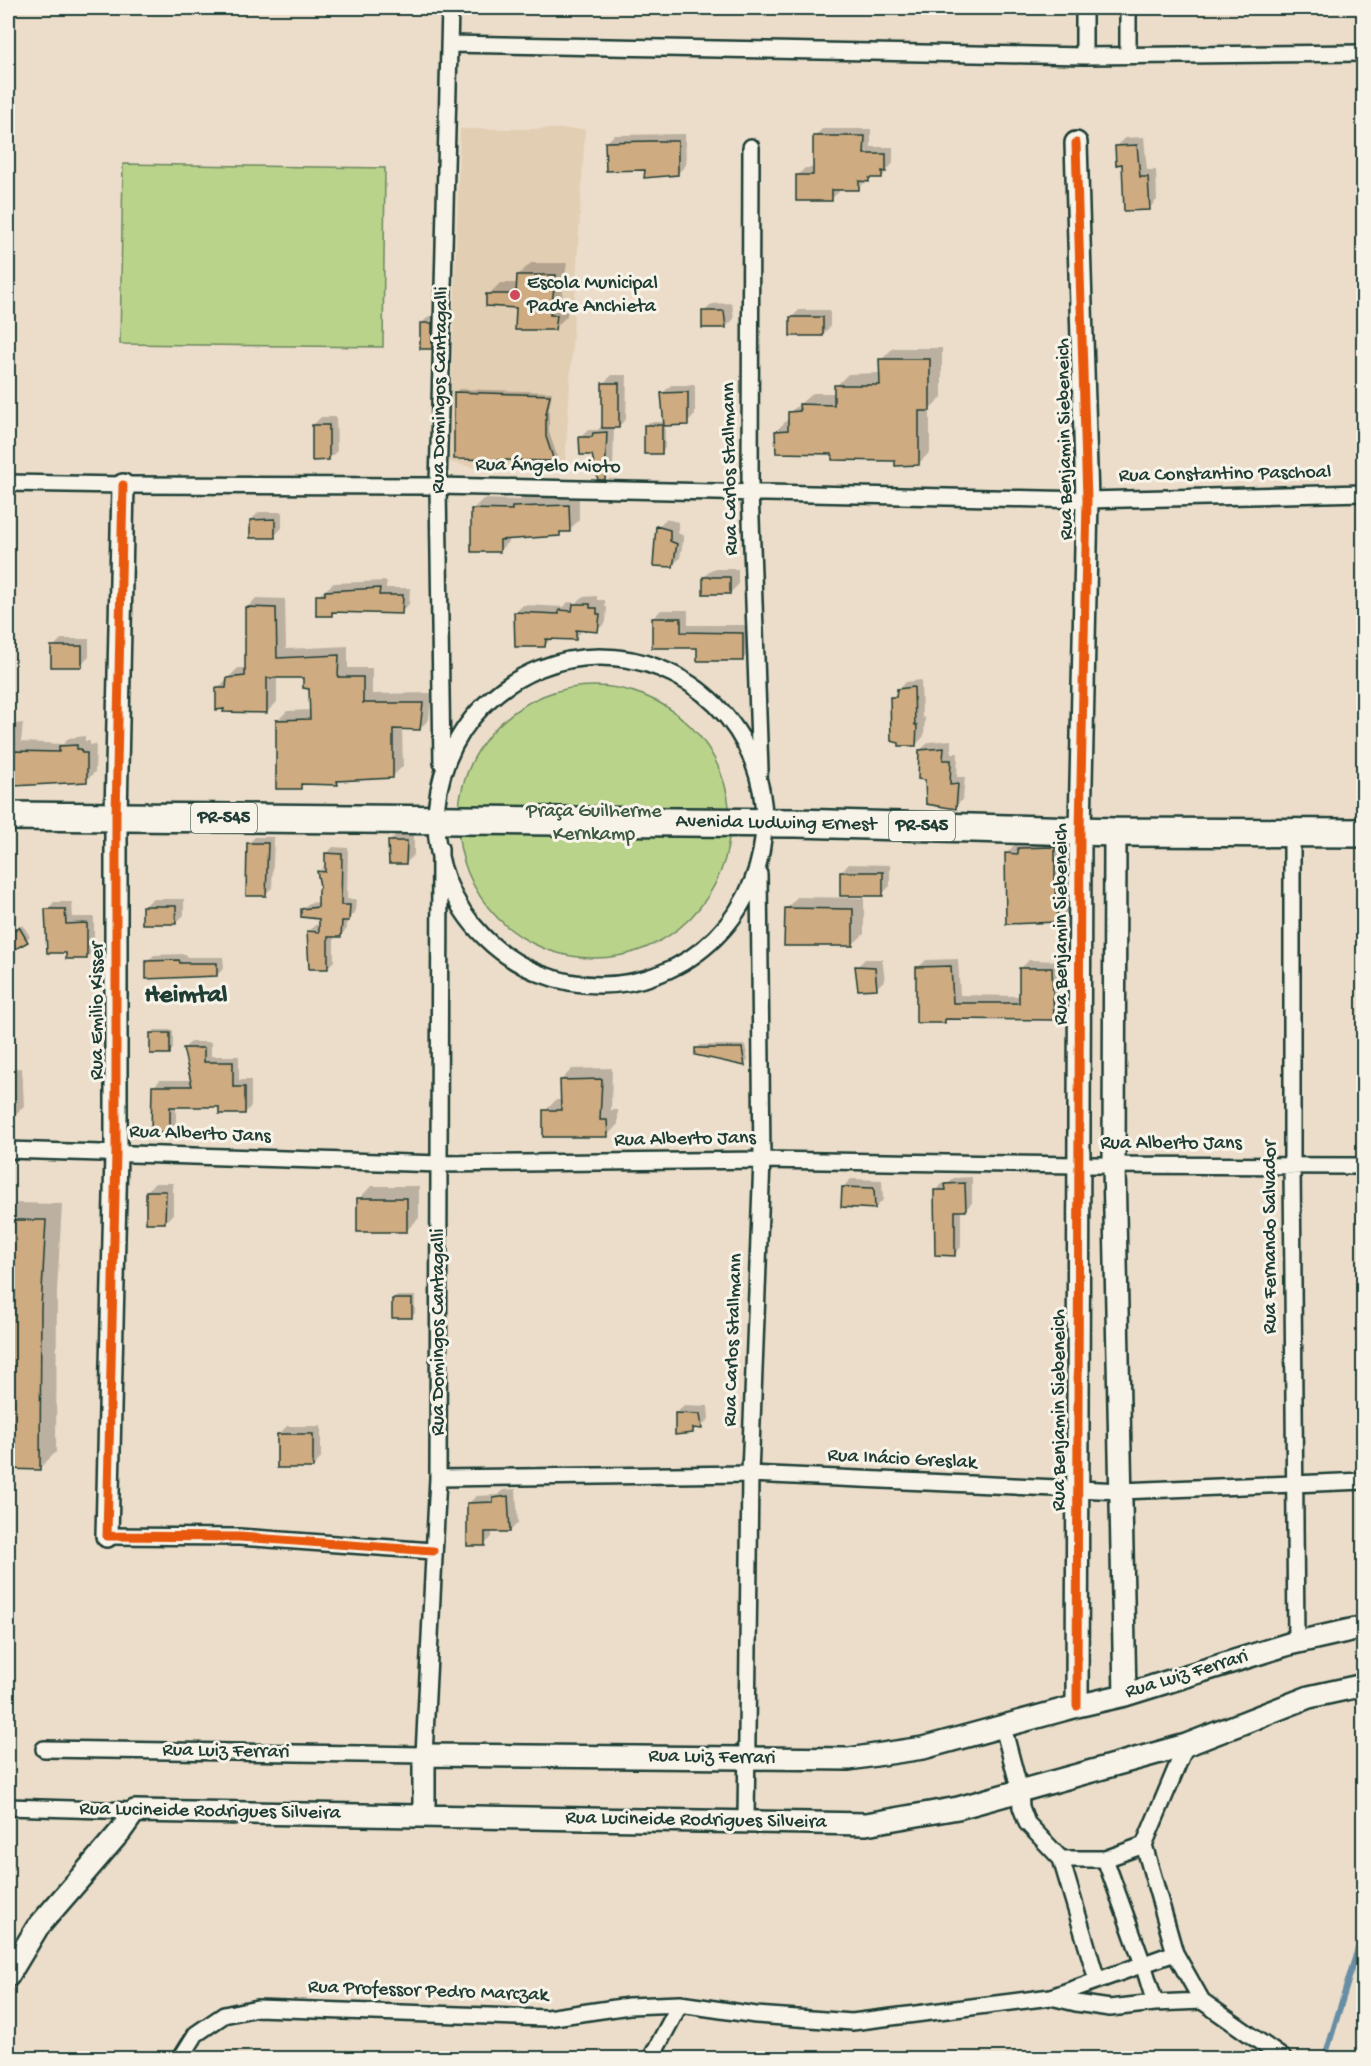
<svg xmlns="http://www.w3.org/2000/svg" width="1371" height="2066" viewBox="0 0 1371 2066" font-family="'Gochi Hand',sans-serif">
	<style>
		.built { fill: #e2ceb3 }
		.green { fill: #b9d38b; stroke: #6c8860; stroke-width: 1.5 }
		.shadow { fill: #0003 }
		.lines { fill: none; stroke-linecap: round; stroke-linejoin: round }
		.stream { stroke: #688ea5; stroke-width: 6 }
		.building { fill: #ceab80; stroke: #1f3d34; stroke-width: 1.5 }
		.street-casing { stroke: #1f3d34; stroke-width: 20 }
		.secondary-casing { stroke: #1f3d34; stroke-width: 26 }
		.highway-casing { stroke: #1f3d34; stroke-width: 32 }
		.street { stroke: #f7f3e8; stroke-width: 15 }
		.secondary { stroke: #f7f3e8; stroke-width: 21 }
		.highway { stroke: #f7f3e8; stroke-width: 27 }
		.cycleway-casing { stroke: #f7f3e8; stroke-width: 13 }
		.cycleway { stroke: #e8590c; stroke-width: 9 }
		.poi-dot { fill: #d1495b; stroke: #f7f3e8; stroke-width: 2 }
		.labels { text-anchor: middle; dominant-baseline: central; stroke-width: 6; stroke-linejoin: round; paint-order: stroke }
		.shield { fill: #f7f3e8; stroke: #60746a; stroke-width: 1.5 }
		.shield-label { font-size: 18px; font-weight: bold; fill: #1f3d34 }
		.poi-label { font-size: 20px; fill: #1f3d34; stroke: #f7f3e8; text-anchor: start }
		.street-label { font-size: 20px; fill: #1f3d34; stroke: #f7f3e8 }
		.park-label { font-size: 20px; fill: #3e5b45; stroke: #f7f3e8 }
		.district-label { font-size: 26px; font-weight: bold; fill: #1f3d34; stroke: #f7f3e8 }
	</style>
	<rect width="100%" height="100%" fill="#ebddc9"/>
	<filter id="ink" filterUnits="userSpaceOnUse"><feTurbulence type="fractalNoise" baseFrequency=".0167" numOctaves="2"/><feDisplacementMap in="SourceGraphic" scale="12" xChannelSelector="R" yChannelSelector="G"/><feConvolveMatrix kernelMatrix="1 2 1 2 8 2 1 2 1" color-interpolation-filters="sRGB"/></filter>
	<g filter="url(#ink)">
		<path class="built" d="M460,129h125l-20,337 -80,4 -36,-8z"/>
		<path class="green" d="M123,164l262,4 -2,179 -263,-3z
			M458 822a136 136 0 1 1 272 0a136 136 0 1 1-272 0Z"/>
		<path class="shadow" d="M822,129h49v18h22v16l-11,14h-10l-14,11h-19v4l-8,7 -33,-24 7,-7h9v-31z
			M685,134l1,31 -8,8 -32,-4 -40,-26 8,-8z
			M1144,137l3,33h9l1,30 -8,8 -32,-62 8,-8z
			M531,263h36l-6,40h7l-1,13 -12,12 -38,-21 -29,-12 12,-12h18v-8z
			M732,303l2,16 -8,8 -22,-15 8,-8z
			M799,310h31v17l-8,8 -31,-17z
			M429,316h11l-1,23 -8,9 -10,-24z
			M893,348h49v49l-12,12v43l-12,12 -22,-5 -63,-6 -57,-22 12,-12 2,-7 23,-19h23v-7l12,-12 33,-1v-13z
			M612,375h15l-1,44 -8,8h-4l-1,43 -8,8 -12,-25 -13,-15 8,-8h10l4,-5 2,-42z
			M671,385h24v30l-8,8 -22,2v23l-3,4 -16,-27 3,-3h16l-2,-29z
			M459,389l93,3 -3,17v23l8,24 -3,3 -98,-1 -1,-65z
			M321,417h15l1,34 -8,8 -16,-34z
			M579,495v25l-10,10h-6l-4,5 -49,3v2l-11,11 -27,-41 11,-11 38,1 4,-3z
			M259,512h23v16l-8,8 -23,-16z
			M666,519l12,3v11l6,3 -4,22 -8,8 -14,-39z
			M712,569h26v16l-8,8 -26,-16z
			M387,581l-1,7h24l-1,16 -8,8 -66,-1 -3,3 -14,-18 16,-13z
			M597,596v4h8v7h2l-1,15 -8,8h-15l-8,8h-23l-8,8 -29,-33 8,-8 41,2 4,-5 8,1 7,-6z
			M256,598l29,1 1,50 62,-3v22h24v26l60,-1 -3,26 -9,10 -18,-1 1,38 -10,10 -52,4 -4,4 -32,-1 -5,4 -23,-66 10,-10 24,-1 -1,-23 -5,-10h-28v25l-10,10 -50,-23 21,-21h9v-60z
			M661,610h27v15h62v27l-8,8 -44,-13 -45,-29z
			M61,639h28v18l-8,8 -28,-18z
			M921,680l1,38 3,-1 -1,19 -8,9 -24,-47 14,-16z
			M23,723l-2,19 42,2 6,-6 16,-2v5h5v4l6,-1 -1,28 -9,9 -78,4v-60z
			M951,740v13h7l-1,24h8l-2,22 -8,8 -35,-57 9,-8z
			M398,833h16v22l-8,8 -16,-22z
			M1067,836v37l3,36 -12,12 -52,-67 12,-13z
			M255,837h19l-2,51 -7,6 -17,-50z
			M333,847l15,1 -1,51h9l-1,14 -8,7v9l-7,7h-6v25l-7,7 -19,-36 7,-7h5v-8l-18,-8 7,-6 11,-1 2,-16 -3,-14 6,-7 1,-11z
			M849,864l41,1v21l-8,8 -41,-22z
			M797,897l67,1v36l-12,11 -66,-36z
			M152,899h32v16l-8,8 -32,-16z
			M54,902h18l1,15h21v33l-7,8 -20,-6 -20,-42z
			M23,925l7,12 -17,11 -5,-9v-5z
			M186,954l1,3h36l1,11 -7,7 -70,-13 7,-7z
			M865,959h17l3,21 -9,8 -19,-21z
			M958,959l2,36 61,1v-28l8,-8 31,1 1,49 -8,8h-106l-3,3 -26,-53 8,-8z
			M155,1030h18v19l-4,3 -17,-18z
			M191,1042h20v14h28v24h12v26l-6,7 -24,-7h-45v18l-7,7 -16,-44 7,-7h32l-8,-32z
			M700,1045h45l3,15 -4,4 -47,-15z
			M22,1068l2,38 -8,8h-8v-45z
			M612,1068l-1,42h7v14l-11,12 -62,-25 11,-11h6l-1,-20 11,-11z
			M972,1177v26l-7,7h-4v37l-6,7 -20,-63 7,-7h6l6,-6z
			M851,1179l31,1 1,20 -8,8 -32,-21z
			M155,1183h18v31l-8,8 -18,-31z
			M371,1186h48v32l-13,13 -47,-32z
			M16,1203l46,1 -5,87 -1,161 -17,17 -31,-1v-256z
			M397,1296h18v17l-3,4 -18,-18z
			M684,1405l24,1 1,13 -8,8h-4l-5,5 -16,-18z
			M287,1426h34v32l-8,9 -34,-33z
			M516,1489l2,34 -8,8h-18v6l-8,8 -16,-41 8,-8 22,-1 5,-5z"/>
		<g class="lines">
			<path class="stream" d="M1326,2054l38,-126"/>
		</g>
		<path class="building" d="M813,136h52l-1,18h22v18l-4,-1v7h-13v4l-10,-1v9h-27v11h-36v-26h17z
			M652,141h26v34l-34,3 1,-8 -39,1 -1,-29z
			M1137,145l3,32h8l2,33 -26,1 -2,-47 -6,1 -1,-19z
			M517,275h39l-6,40h7l-2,15h-40l1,-22 -30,-2v-12h30z
			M702,311h22l2,17h-24z
			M790,317h33v19h-33z
			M420,323h12v26h-12z
			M879,359h51v52h-11v54l-24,1v-5l-63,-1v-6l-56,-1 -1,-22 13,-1v-18l12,-1 -1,-7 35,1v-20h46z
			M602,383h17v45h-17z
			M454,392l96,3 -4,19v23l8,24 -100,-2z
			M688,392v33l-24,1 -3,-33z
			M312,425h17v35l-17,1z
			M644,425h18v29h-18z
			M607,432l-2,48h-7l-6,-25h-12l-1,-18h13l1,-4z
			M569,505l1,27h-10v4l-60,4v12h-29v-43l41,1v-3z
			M275,519v19h-25v-18z
			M656,526l14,4v11l7,3 -4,23 -20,-1z
			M703,577h27v17h-27z
			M380,588l-1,7h24l-1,19 -70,-2v4h-16v-21h9v-4z
			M573,604h17v4h7v6h3l-2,18 -22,-2v10l-30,-1 -1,8h-30l-1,-35 45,2v-4l13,1z
			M245,607l31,1 1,50 62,-3 -1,22h25v26h60l-3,27 -27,-1v49l-56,3 1,4 -37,-1v5h-25v-69l34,-1 -1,-30 -6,-1v-10h-36v35l-44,-1 1,-3 -8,1v-22h10l1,-10 18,-2z
			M652,618h29v14l62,1v28h-46v-13h-45z
			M51,646h31v21h-31z
			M914,687l1,38h2l-1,21h-17v-3l-8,-2 -1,-44h6l1,-8z
			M77,745v4h4l1,4h5v29l-74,4v-35l46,1v-6z
			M944,748l-1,12h8l-1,25 8,-1 -2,25 -30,-5 -1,-24 -7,-1 1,-29z
			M388,841h19l-1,23h-17z
			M247,843h21l-2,53h-20z
			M1055,847v39l3,36 -52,2 -1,-71 13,1v-6z
			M325,853l17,1 -1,51h9l-1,16h-7l-1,16h-13v32h-19l-2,-38 12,1v-13l-18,-2v-8l17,-2v-17l2,-4 -3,-15 8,1z
			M840,872h43v24h-43z
			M142,906h34v18h-34z
			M785,908l68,1v37h-69z
			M45,909h20l1,15 21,-1v36h-21v-6h-19z
			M19,927l9,15 -20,11v-19z
			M179,960l1,3h37v13l-71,3v-18z
			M855,966l20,1 2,22 -19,1z
			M951,966l2,37h66v-35h33l2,52 -109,-1v4h-29v-56z
			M150,1033h20v21h-20z
			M183,1048h21v14h29v25h12v27h-26v-7h-49v26h-19l1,-47h40z
			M695,1048h47l3,18 -50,-11z
			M602,1079l-2,41h7l1,17h-65v-27h18l-1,-30z
			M965,1183l1,28h-11v45l-20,-1 -1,-65h12l-1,-6z
			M842,1187l32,1 1,21 -34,-2z
			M146,1191h20l-1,32h-19z
			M357,1198h50v34h-50z
			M8,1220h38l-5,88 -1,162 -32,-1z
			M392,1299h20v19h-20z
			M675,1413l25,1 2,15 -9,-1v5l-18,2z
			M277,1434h36v34h-36z
			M508,1496l2,36h-25v14h-18v-43l26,-1v-4z"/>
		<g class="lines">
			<defs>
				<path id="street" d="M1128,8v47
					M449,44l635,12 280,-3
					M1084,56v-48
					M751,147l-1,344 10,279
					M8,483l115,2 315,1 649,14 277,-7
					M436 821a164 164 0 1 1 328 0a164 164 0 1 1-328 0Z
					M442,763l-4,-277 12,-478
					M1292,832v333l4,477
					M8,1150l432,14 322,-4 317,5 285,1
					M438,1478l312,-4 371,17 243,-10
					M107,1536l132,1 194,14
					M1003,1727l17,64 1,16 6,16 34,36 36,121
					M1186,1745l-42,100 31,108 27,48
					M44,1749l380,6 14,-277 2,-630
					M8,1807l127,4
					M746,1821l4,-347 12,-314 -3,-286
					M1061,1859h44l39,-14
					M1105,1859l38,105 12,39
					M1051,1997l124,-44
					M181,2058l15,-24 28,-19 33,-7 290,10 82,-12 51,-2 76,11 96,7 199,-25 25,6 34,5 45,-5 47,-2 81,57
					M651,2058l29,-54"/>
				<path id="secondary" d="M1076,143l11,357 -7,330 -3,876
					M1115,832l-1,333 11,530
					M107,1536l9,-383v-337l7,-331
					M424,1816v-61l425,4 74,-11 154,-42 48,-11 164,-51 75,-17
					M8,1976l29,-48 83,-96 15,-21 731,13 92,-16 228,-63 123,-48 55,-12"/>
				<path id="highway" d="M8,816l788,7 319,9 249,1"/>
			</defs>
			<use href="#street" class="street-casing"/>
			<use href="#secondary" class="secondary-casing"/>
			<use href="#highway" class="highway-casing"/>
			<use href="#street" class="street"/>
			<use href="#secondary" class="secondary"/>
			<use href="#highway" class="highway"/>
			<defs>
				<path id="cycleway" d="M1076,143l11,357 -7,330 -3,876
					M123,485l-7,331v337l-9,383 132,1 194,14"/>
			</defs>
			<use href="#cycleway" class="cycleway-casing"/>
			<use href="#cycleway" class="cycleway"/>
		</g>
	</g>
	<circle class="poi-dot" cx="515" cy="295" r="6"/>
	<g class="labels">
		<g class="shield">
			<rect x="191" y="803" width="66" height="30" rx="4.5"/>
			<rect x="889" y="811" width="66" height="30" rx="4.5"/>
		</g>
		<g class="shield-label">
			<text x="224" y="818">PR-545</text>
			<text x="922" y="826">PR-545</text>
		</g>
		<g class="poi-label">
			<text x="527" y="284">Escola Municipal<tspan x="527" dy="23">Padre Anchieta</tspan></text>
		</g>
		<g class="street-label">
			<text transform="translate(441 390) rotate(-89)">Rua Domingos Cantagalli</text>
			<text transform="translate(1066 439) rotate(-91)">Rua Benjamin Siebeneich</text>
			<text transform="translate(548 467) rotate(1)">Rua Ángelo Mioto</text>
			<text transform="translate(731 469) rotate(-91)">Rua Carlos Stallmann</text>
			<text transform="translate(1225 475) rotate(-1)">Rua Constantino Paschoal</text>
			<text transform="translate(776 824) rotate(1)">Avenida Ludwing Ernest</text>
			<text transform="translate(1062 924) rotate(-90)">Rua Benjamin Siebeneich</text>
			<text transform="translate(98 1011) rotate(-90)">Rua Emilio Kisser</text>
			<text transform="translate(200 1135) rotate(2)">Rua Alberto Jans</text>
			<text transform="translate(685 1140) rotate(-1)">Rua Alberto Jans</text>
			<text x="1171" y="1144">Rua Alberto Jans</text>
			<text transform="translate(1271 1237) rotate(-90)">Rua Fernando Salvador</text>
			<text transform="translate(439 1332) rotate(-90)">Rua Domingos Cantagalli</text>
			<text transform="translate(734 1340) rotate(-88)">Rua Carlos Stallmann</text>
			<text transform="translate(1060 1410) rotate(-90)">Rua Benjamin Siebeneich</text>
			<text transform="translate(902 1460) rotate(3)">Rua Inácio Greslak</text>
			<text transform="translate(1187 1675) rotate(-17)">Rua Luiz Ferrari</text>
			<text transform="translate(226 1752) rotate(1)">Rua Luiz Ferrari</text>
			<text transform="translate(712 1758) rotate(1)">Rua Luiz Ferrari</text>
			<text transform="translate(210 1812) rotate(1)">Rua Lucineide Rodrigues Silveira</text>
			<text transform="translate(696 1821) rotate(1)">Rua Lucineide Rodrigues Silveira</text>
			<text transform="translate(428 1992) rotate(2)">Rua Professor Pedro Marczak</text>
		</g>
		<g class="park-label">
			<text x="594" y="812">Praça Guilherme<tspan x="594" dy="23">Kernkamp</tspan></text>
		</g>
		<g class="district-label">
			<text x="186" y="996">Heimtal</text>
		</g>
	</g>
	<rect width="1371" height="2066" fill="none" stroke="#f7f3e8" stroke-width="30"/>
	<rect x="15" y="15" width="1341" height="2036" fill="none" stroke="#1f3d34" stroke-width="2" filter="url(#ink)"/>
</svg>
